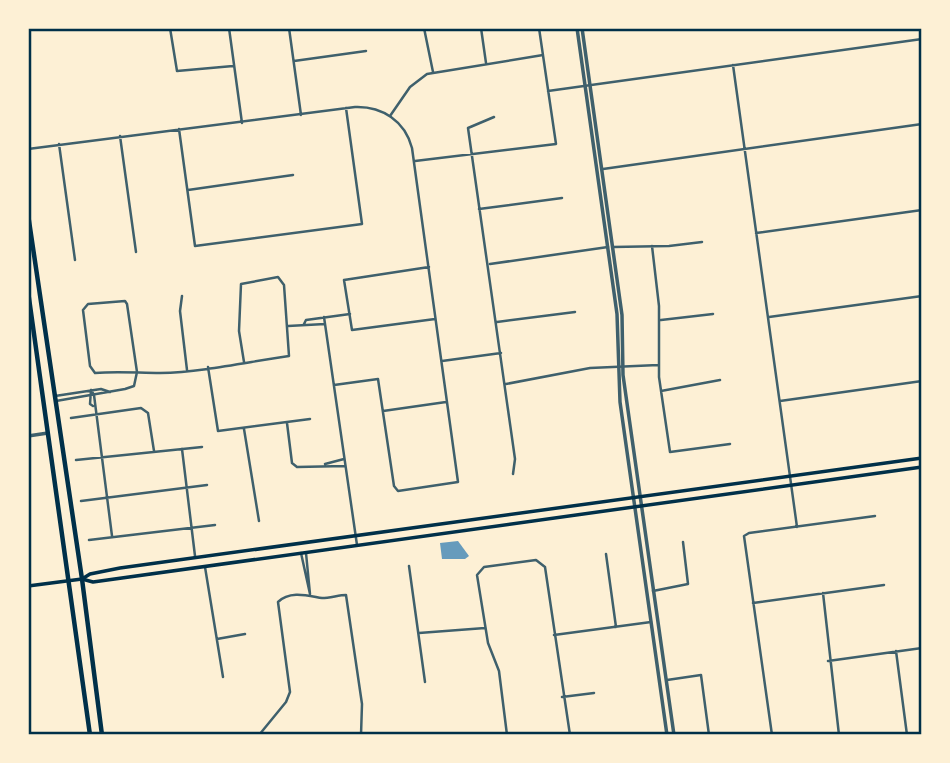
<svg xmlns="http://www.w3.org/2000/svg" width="950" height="763" viewBox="0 0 950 763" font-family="Raleway,sans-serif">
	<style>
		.water { fill: #669bbc }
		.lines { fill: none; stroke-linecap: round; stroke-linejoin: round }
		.minor { stroke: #3f606c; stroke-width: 2.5 }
		.tertiary { stroke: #3f606c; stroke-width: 3.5 }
		.secondary { stroke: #003049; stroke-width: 3.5 }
		.primary { stroke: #003049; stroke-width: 4.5 }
		.neatline { fill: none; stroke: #003049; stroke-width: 2.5 }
	</style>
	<rect width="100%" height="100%" fill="#fdf0d5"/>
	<path class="water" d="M458,541l11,15 -4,3h-23l-2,-16z"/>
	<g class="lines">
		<path class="minor" d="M170,28l7,43 56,-5
			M229,28l13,95
			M289,28l12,87
			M424,28l9,44
			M481,28l5,35
			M294,61l72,-10
			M733,65l64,462
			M548,91l374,-52
			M390,116l20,-29 17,-13 116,-19
			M494,117l-26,11 47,331 -2,15
			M179,129l16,117 167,-22 -16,-116
			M120,136l16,116
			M59,144l16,116
			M28,149l327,-42c27,-1 50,14 57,41l46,334 -60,9 -4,-5 -16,-107 -44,6
			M415,161l141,-17 -17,-116
			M603,169l319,-45
			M188,190l105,-15
			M479,209l83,-11
			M756,233l166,-23
			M652,246l7,60v71l11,75 60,-8
			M613,247l56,-1 33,-4
			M490,264l118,-17
			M429,267l-85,13 8,50 83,-11
			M182,296l-2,15 7,59
			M324,317l33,228
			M769,317l153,-21
			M661,320l52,-6
			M497,322l78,-10
			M304,324l2,-4 44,-6
			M288,326l37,-2
			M442,361l59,-8
			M208,367l10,64 92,-12
			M506,384l84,-16 68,-3
			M91,390l3,5 18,141
			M91,390l-1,14 3,2
			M661,391l59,-11
			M55,396l46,-7 9,3
			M56,401l69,-12 9,-3 3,-14 -10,-68 -2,-3 -37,3 -5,6 7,56 5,7c22,-2 44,0 65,0 43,-1 87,-11 129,-17l-5,-71 -6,-8 -37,7 -2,47 5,31
			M780,401l142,-20
			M383,411l63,-9
			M71,418l70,-10 7,5 6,38
			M287,423l5,40 5,4 48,-1
			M244,429l15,92
			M182,449l13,107
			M76,460l126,-13
			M325,464l19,-5
			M81,501l126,-16
			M89,540l126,-15
			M301,553l9,41
			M306,553l4,41
			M606,554l10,73
			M409,566l16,116
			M205,567l18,110
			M653,591l35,-7 -5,-42
			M823,593l16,142
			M753,603l131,-18
			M419,633l66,-5
			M554,635l97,-13
			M217,639l28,-5
			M896,651l11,84
			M828,661l94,-13
			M667,680l34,-5 8,60
			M562,697l32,-4
			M259,735l27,-33 4,-10 -12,-90c12,-12 31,-6 44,-4 8,0 17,-3 24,-3l16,109 -1,31
			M507,735l-8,-64 -11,-28 -11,-68 7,-8 52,-7 9,7 25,168
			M772,735l-28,-199 5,-3 126,-17"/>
		<path class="tertiary" d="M577,28l40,286 3,88 47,333
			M582,28l40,287 1,60 51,360
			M28,436l20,-3"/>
		<path class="secondary" d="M82,579l11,3 829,-115
			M28,586l54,-7 8,-5 30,-6 802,-110"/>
		<path class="primary" d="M28,214l54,365 20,156
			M28,291l62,444"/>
	</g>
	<rect width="950" height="763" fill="none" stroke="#fdf0d5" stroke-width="60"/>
	<rect x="30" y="30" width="890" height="703" class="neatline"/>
</svg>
